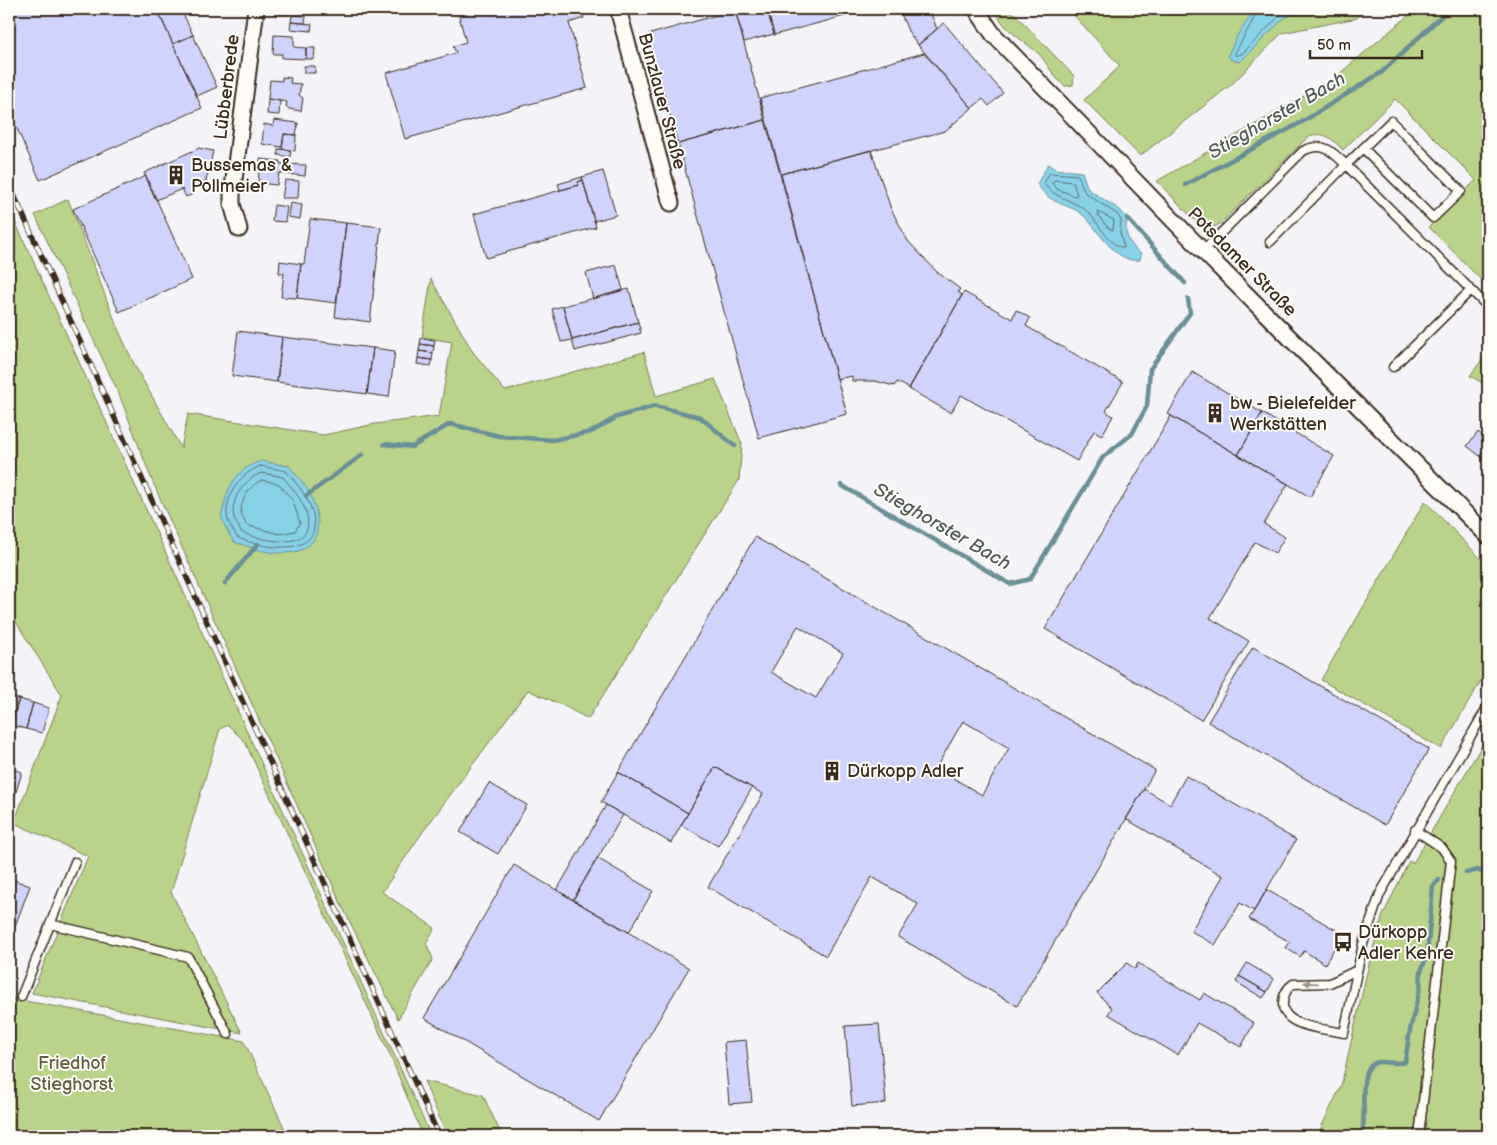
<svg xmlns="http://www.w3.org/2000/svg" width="1497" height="1145" viewBox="0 0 1497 1145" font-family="'Balsamiq Sans',sans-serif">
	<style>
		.green { fill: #bad38a; stroke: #7a7e54 }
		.water { fill: #88d2e8; stroke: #698f97 }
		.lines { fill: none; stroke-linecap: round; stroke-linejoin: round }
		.shore { stroke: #5a6d6f; stroke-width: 1 }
		.stream { stroke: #698f97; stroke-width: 4.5 }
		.building { fill: #d0d3fc; stroke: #3b2a1e; fill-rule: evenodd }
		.service-casing { stroke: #3b2a1e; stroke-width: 11 }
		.minor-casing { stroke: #3b2a1e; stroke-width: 19 }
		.service { stroke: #fdfcf7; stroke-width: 8 }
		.minor { stroke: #fdfcf7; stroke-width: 15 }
		.rail-casing { stroke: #3b2a1e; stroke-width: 5.5 }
		.rail { stroke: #fdfcf7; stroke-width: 4; stroke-dasharray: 11; stroke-linecap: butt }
		.oneway { fill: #9c938a }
		.labels { text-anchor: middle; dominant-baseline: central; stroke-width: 4; stroke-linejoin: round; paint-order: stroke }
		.street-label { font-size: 18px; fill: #3b2a1e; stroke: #fdfcf7 }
		.poi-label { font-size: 18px; fill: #3b2a1e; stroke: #fdfcf7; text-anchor: start }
		.park-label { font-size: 18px; fill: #615d3e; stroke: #fdfcf7 }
		.water-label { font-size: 19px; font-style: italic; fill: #525c5b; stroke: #fdfcf7 }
	</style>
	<rect width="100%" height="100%" fill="#f4f4f8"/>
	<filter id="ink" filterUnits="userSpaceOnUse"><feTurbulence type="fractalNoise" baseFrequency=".02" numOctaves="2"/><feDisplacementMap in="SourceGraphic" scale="10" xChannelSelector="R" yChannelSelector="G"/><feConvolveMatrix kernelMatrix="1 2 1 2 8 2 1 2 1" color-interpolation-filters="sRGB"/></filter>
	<g filter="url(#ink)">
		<path class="green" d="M997,9h11l9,7 57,60 -1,9 -8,1c-12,-8 -17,-23 -27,-33 -10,-9 -43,-29 -41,-44z
			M1078,9h289l-10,9 -75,15 -50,51 -92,72 -56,-56 36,-34 -49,-54z
			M1416,9h72v278l-59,-60 47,-47 -81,-81 -52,51c-11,-11 -20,-21 -36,-12l-86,85 -7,4 -11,2 -46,-48 175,-101z
			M68,199l50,130 17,37 46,82 7,-34 136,21 51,-11 64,-8 13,-74 -30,-5 9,-58 42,73 32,39 139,-39 12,44 59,-17 27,65 -3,36 -151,239 -22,-12 -38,-17 -106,143 -40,59 53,36 -9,15 7,16 -35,60 -56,-113 -191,-428 -32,-84 -84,-179z
			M9,208l422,928h-8l-33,-81 -145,-313 -17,-17 -8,4 -49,163 71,141 -210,-40 56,-137 -74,-33 48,-128 -53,-84z
			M1488,351v35l-18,-10z
			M1425,501l63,65v103l-47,80 -120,-69z
			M1488,735v401h-171l24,-50 30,-131 12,-40 26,-54 4,2z
			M9,998l235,43 44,95h-279z
			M424,1081l59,14 19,41h-55z"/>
		<path class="water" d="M1256,9h91l-56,6 -7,3 -38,38 -7,6 -9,-3 -2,-4 10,-21z
			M1048,164l7,5 27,3 6,17 32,21 7,8c-3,17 1,25 14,36l-1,6c-25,4 -41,-30 -56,-44 -9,-9 -23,-10 -34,-18 -5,-3 -9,-9 -13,-14z
			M261,461l28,5c7,9 16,18 21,28 15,31 10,61 -31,59 -15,0 -31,-7 -45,-11 -4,-7 -10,-16 -12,-24 -1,-4 1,-8 2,-12 4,-22 15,-38 37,-45z"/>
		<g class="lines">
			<path class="shore" d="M1259,9l-24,44 1,3 7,-3 38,-39 22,-5
				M1050,173l28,2 7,18 32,21 4,6 -1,12 4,16c-12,0 -27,-26 -35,-35 -13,-13 -34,-14 -45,-29z
				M1055,180l18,2 4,13 -2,1 -18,-7 -5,-6z
				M1098,212l16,8 -1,10 -6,-3 -9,-12z
				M261,466l25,5c12,14 27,31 28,51 3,37 -59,25 -77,15 -3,-6 -10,-15 -10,-22 -1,-21 14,-43 34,-49z
				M262,473l21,4c10,12 25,29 25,47 -1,28 -52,15 -67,8 -2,-5 -6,-10 -7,-15 -5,-17 12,-40 28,-44z
				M262,480l17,4 14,17 7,22 -5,8 -16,3 -33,-9c-1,-3 -4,-8 -5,-11 -1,-13 9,-30 21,-34z"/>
			<path class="stream" d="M1185,185l117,-63 80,-50 67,-63
				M1127,218l58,65
				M384,444l28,3 38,-23 49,12 54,4 38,-8 26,-15 38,-11 45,11 35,29
				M841,485l169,99 20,-5 73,-122 29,-23 15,-28 3,-37 40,-56 -2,-14
				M306,496l56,-41
				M225,583l33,-39
				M1466,873l12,-3 10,6
				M1360,1136c10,-16 -6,-64 15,-73 6,-3 20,2 30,-1l5,-32 10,-42 1,-17 6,-15 6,-70 6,-6"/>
		</g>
		<path class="building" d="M11,9h146l45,99 -162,72 -31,-69v-101z
			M157,9h24l12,26 -20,9z
			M274,9h31v1h-17v4h-7v-4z
			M457,9h124l3,9 -15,5 18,65 -182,51 -19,-66 70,-20 -3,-7 13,-4z
			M751,9h16l7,25 -30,8 -8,-29z
			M767,9h104l-97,26z
			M899,9h30l8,20 -19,16 -10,-14z
			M735,10l30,110 -87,24 -31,-109z
			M292,15l14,1 -1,7 -14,-1z
			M291,22l21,2 -1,7 -21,-2z
			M944,23l59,70 -14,13 -6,-7 -11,9 -54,-63z
			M193,35l24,52 -20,9 -24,-52z
			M274,35l20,1v11l12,1v11l-24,-1v-4h-9z
			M306,48h9l-1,11h-8z
			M924,53l48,55 -27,23 -164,43 -21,-76z
			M304,66h11v7h-11z
			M282,77l9,1 -1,5 11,1 -2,11 4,3 -2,13 -12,-2 -3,-3 1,-4 -19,-3 2,-19 12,1z
			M268,99l12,2 -1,14 -12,-1z
			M274,120l24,3 -2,12 -12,-1 -2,13 -20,-3 2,-20 9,2z
			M765,120l82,294 -88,24 -81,-294z
			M284,134l12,1 -1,16 -13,-2z
			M199,148l14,3 -7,30 -15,8 2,5 -7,3 -4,-8 -26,11 -12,-27z
			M278,149l13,1 -1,7 -12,-2z
			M871,150l20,59 17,32 29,31 23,17 -2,3 4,3 -53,93 -12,-6 -3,4 -19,-5h-23v-5l-15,3 -56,-205z
			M260,159l20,2v3l26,1 -1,11 -26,-3 -2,12 -19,-2z
			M603,171l13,44 -22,6 -12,-44z
			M146,176l46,103 -73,33 -46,-103z
			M582,177l1,3 -5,2 1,3 -19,5 -2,-6z
			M285,180l14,1 -1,17h-16z
			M583,180l13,47 -110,31 -12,-44 105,-29 -1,-3z
			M290,203l12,2 -2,14 -12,-2z
			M274,205l13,2 -2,15 -13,-1z
			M310,219l36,4 -10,80 -39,-5 4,-34h3z
			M346,223l35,4 -11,95 -35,-5z
			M280,261l21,3 -4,34 -16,-1 3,-24h-5z
			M616,265l7,25 -30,9 -7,-26z
			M629,289l9,33 -66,18 -9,-34z
			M964,292l48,27 4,-9 14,8 -4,8 97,56 -17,29 7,5 -11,19 -8,-4 -17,30 -116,-66 -10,18 -42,-24z
			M563,306l9,34 -11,2 -9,-33z
			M638,322l3,11 -66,18 -3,-11z
			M238,331l44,6 -5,45 -45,-6z
			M282,337l91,11 -6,46 -90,-12z
			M421,338l14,2 -1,6 -14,-2z
			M420,344l14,2 -1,7 -14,-2z
			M373,348l22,3 -6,46 -22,-3z
			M419,351l14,2 -1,7 -14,-2z
			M418,358l14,2 -1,6 -14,-2z
			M1192,372l70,41 -24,42 -70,-41z
			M1262,413l72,43 -24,41 -72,-42z
			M1171,416l117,68 -24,40 21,13 -10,16 -20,-11 -45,76 39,23 -48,79 -156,-91z
			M1478,432l10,8v4l-8,12 -13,-10z
			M1488,444v18l-8,-6z
			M755,537l400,233 -138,236 -119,-69 20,-33 -46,-27 -46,79 -118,-69 55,-93 -48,-27 -27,46 -70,-41zM798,626l45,27 -27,45 -45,-26zM963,721l46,27 -27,47 -46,-27z
			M1253,647l176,102 -44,76 -177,-103z
			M9,696l10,3 -8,26 -2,-1z
			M19,699l14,4 -7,26 -15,-4z
			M33,703l16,5 -7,25 -16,-4z
			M715,767l37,21 -34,58 -37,-21z
			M9,768l13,4 -8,27 -5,-2z
			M618,772l70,41 -17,30 -70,-41z
			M1186,776l110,64 -42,71 -14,-8 -25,42 -24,-14 32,-55 -97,-57 18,-30 26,15z
			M489,783l38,22 -29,49 -38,-22z
			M606,805l17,10 -50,85 -16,-10z
			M597,858l56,33 -24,41 -56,-32z
			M514,865l175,103 -90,153 -175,-103z
			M9,878l21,8 -21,56z
			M1267,890l76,44 -18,30 -21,-13 -4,6 -14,-9 4,-6 -41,-23z
			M1127,963l8,6 3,-6 62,37 4,-7 50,30 -13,24 -44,-24 -19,32 -70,-41 4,-6 -15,-15z
			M1247,963l27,16 -7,13 -28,-16z
			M1239,976l28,16 -4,6 -27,-16z
			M879,1024l7,79 -34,3 -7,-80z
			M746,1040l6,62 -23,2 -5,-62z
			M846,1129l1,7h-72z"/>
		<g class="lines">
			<defs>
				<path id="service" d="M1363,148l70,70 28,-27 -70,-70 -45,44 140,140
					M1203,251l100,-100c20,-10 29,0 43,14l-76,77
					M1393,367l78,-77
					M1415,830l27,18 9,13 -32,275
					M50,924l138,33 40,77
					M1357,970l-27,13 -37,1c-7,5 -10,11 -10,20 -1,23 43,25 61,29l19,-89 17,-50 108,-188
					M21,997l54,-135"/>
				<path id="minor" d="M618,9l53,194
					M976,9l17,25 26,27 184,190 285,285
					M239,229l-7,-25v-9l24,-186"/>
			</defs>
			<use href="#service" class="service-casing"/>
			<use href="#minor" class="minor-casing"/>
			<use href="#service" class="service"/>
			<use href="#minor" class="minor"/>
			<defs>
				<path id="rail" d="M9,184l430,952"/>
			</defs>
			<use href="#rail" class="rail-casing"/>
			<use href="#rail" class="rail"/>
		</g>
		<defs><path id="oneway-solid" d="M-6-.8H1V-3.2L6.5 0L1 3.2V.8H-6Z" transform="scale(1.25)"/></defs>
		<use class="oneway" href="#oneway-solid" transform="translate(1311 983) rotate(-177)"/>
	</g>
	<defs>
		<symbol id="building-bare" viewBox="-9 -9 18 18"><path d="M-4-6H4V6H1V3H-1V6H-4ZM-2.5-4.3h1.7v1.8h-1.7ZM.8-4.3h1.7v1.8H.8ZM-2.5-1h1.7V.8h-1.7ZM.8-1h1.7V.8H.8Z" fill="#3b2a1e" stroke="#fdfcf7" stroke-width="2.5" paint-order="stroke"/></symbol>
		<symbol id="bus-bare" viewBox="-9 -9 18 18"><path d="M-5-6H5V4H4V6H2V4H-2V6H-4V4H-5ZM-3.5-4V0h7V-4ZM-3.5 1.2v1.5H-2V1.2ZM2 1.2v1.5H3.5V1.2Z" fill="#3b2a1e" stroke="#fdfcf7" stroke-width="2.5" paint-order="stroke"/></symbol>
	</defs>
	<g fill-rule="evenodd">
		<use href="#building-bare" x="162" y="161" width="28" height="28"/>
		<use href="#building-bare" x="1201" y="399" width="28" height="28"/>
		<use href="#building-bare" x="818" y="757" width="28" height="28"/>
		<use href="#bus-bare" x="1329" y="928" width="28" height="28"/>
	</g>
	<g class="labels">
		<g class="street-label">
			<text transform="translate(227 87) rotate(-83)">Lübberbrede</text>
			<text transform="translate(662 101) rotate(75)">Bunzlauer Straße</text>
			<text transform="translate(1242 262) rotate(45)">Potsdamer Straße</text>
		</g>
		<g class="poi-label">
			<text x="191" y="165">Bussemas &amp;<tspan x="191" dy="21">Pollmeier</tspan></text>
			<text x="1230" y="403">bw - Bielefelder<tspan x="1230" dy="21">Werkstätten</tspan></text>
			<text x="847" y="771">Dürkopp Adler</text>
			<text x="1358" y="932">Dürkopp<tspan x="1358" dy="21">Adler Kehre</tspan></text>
		</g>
		<g class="park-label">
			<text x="72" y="1063">Friedhof<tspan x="72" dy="21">Stieghorst</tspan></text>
		</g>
		<g class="water-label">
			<text transform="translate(1277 116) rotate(-30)">Stieghorster Bach</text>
			<text transform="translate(942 527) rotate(30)">Stieghorster Bach</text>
		</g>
	</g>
	<rect width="1497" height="1145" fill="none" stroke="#fdfcf7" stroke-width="30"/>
	<rect x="15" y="15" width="1467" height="1115" fill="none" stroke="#3b2a1e" stroke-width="2" filter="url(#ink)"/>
	<path d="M1310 50v8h112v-8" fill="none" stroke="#3b2a1e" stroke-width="2.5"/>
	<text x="1317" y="50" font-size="15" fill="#3b2a1e" stroke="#fdfcf7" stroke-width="4" paint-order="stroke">50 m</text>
</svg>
